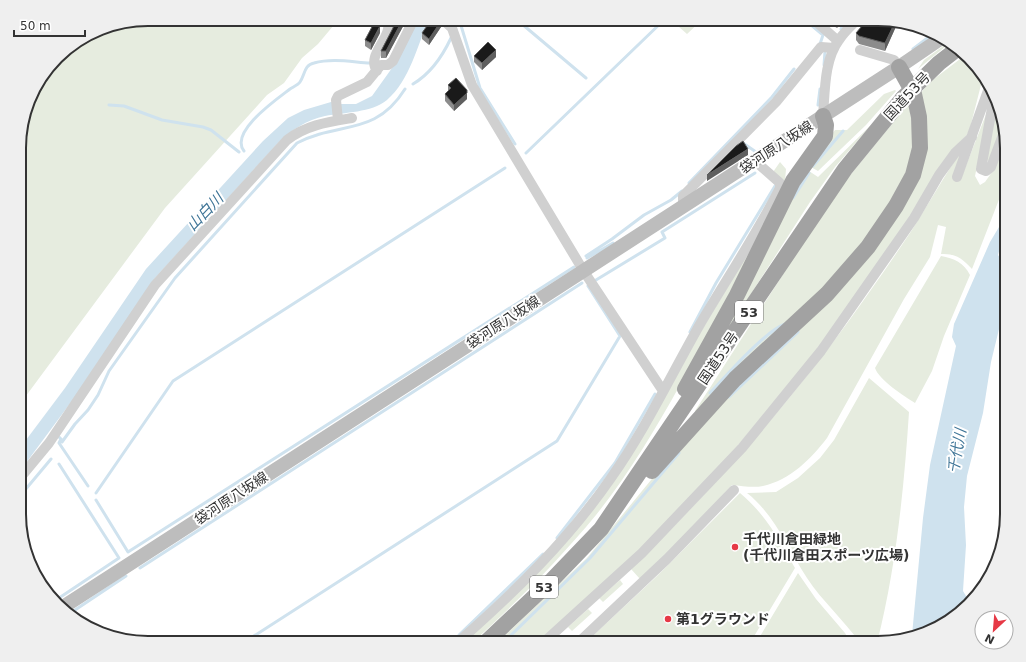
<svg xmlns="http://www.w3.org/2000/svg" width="1026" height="662" viewBox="0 0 1026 662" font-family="'DejaVu Sans','Noto Sans JP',sans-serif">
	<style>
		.green { fill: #e6ecdf }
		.water { fill: #cfe2ee }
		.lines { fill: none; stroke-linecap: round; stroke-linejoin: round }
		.stream { stroke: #cfe2ee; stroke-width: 3 }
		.minor { stroke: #d0d0d0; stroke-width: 10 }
		.secondary { stroke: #bdbdbd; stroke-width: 14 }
		.trunk { stroke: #a2a2a2; stroke-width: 16 }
		.trunk-bridge { stroke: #a2a2a2; stroke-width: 16 }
		.wall { fill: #8c8c8c }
		.shaded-wall { fill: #5f5f5f }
		.building { fill: #1a1a1a; stroke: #5f5f5f }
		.poi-dot { fill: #e63946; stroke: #fff; stroke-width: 1.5 }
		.labels { text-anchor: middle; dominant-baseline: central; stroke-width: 4; stroke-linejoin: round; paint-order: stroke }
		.shield { fill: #fff; stroke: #707070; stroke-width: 1 }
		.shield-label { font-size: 13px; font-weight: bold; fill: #333 }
		.street-label { font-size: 14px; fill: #333; stroke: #fff }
		.poi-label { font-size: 14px; font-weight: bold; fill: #333; stroke: #fff; text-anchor: start }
		.water-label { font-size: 15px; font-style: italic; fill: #3f7597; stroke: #fff }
		.rim { fill: none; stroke: #333; stroke-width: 2 }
	</style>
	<rect width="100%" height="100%" fill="#fff"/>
	<path class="green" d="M148,19h191l-21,25 -16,14 -18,25 -17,12 -102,113 -145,196v-273l12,-40 31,-40 36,-22z
		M670,19h33l-16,15z
		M950,41l1,1 -33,27 6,-9z
		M964,56l19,21 -13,51 -3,7 -10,10 -71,108 -74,103 -77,93 -85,91 -58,54 -56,49h-39l90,-85 87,-106 239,-263 7,-95 10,-12z
		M895,90l1,1 -30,34 -48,46 -9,-5 26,-36h12l37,-36z
		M995,102l8,26 -13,31 -4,3z
		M909,103l6,45 -18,47 -49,68 -152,150 -1,-2 139,-216z
		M990,104l-15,72 5,9 5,-3 5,-7 16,-37 1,41 -35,90c-9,-10 -17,-16 -31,-15l5,-27 -8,-2 -8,32 -26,42 -77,139c-16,21 -37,42 -64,48 -9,2 -21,0 -31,-1l-36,39 -56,55 -9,-10c78,-76 152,-158 217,-247 21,-29 42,-59 62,-89 18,-28 34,-57 53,-84l-3,32z
		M872,124l-37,43 -25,35 -97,151 93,-184 12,8z
		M780,162l6,7 -1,12 -12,-9z
		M763,228c-27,53 -54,105 -83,157 -25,45 -52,90 -84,130 -38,46 -80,88 -124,128h-9l100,-98 116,-177z
		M941,256c13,2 23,7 29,19l-26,61 -12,35 -17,32c-11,-7 -36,-23 -40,-35z
		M869,378l40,34c-5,77 -13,156 -32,231h-17c-16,-23 -38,-42 -53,-65 -19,-29 -32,-63 -60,-85l29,-1 22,-14 22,-20 14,-18z
		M740,493c27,23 38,45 55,75l-45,75h-165l72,-67z
		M798,573l18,26 29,34 6,10h-95z
		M620,580l3,4 -20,18 -4,-4z
		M588,609l4,4 -20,18 -4,-4z"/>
	<path class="water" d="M417,19h12c-12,27 -19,61 -42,81 -16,13 -42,12 -62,16 -18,4 -34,14 -47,27l-123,135 -75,112 -60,81v-23l45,-60 81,-119 117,-128 25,-23 16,-8 27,-8 8,2h17l16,-8 25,-35z
		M1002,222l4,4 -8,29 2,3 7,-12v68l-7,11 -9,37 -8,51 -16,63 -3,31 2,38 -3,46 6,10 -3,3 -6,1 -4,8 -14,13 -30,9 11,-117 7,-53 26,-119 -4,-9 2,-13 36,-82z"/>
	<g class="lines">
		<path class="stream" d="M459,19l21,69 35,56
			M516,19l70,59
			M804,19l19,16 -3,9
			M841,29l1,-2
			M913,49l21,-16
			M824,65l1,-14
			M413,84c17,-10 30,-29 38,-46
			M109,105l15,1 38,14 41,7 8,3 28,22
			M818,105l2,-16
			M743,143l13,9
			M244,151c-15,-19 33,-52 46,-62 3,-2 8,-4 10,-7 5,-7 4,-17 14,-19 18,-5 38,-1 56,0
			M526,153l139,-134
			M813,166l30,-35
			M689,183l83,-86 22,-28
			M793,198l16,-25
			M586,256l26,-17 32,-24 27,-15 11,-9
			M587,258l26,-15
			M596,280l69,-42 -3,-6 93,-59
			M690,332l26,-49 59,-97
			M710,393c17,-18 54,-61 75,-69
			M729,397l69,-65
			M59,437l2,2 -2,4 29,43
			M62,442l13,-18 13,-14 10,-15 11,-24 66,-93 122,-135c42,-22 78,-6 108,-54
			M96,493l77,-112 332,-213
			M20,496l31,-37
			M96,500l32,52 446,-285
			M557,538l58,-75 40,-69
			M140,568l442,-285
			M56,600l63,-42 -60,-94
			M69,614l57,-38
			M459,635l84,-81
			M243,643l314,-202 63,-105 -32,-50
			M450,643l5,-4
			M503,643l87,-85 89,-105"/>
		<path class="minor" d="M442,19l10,9 20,57 111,185 80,121
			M813,19l25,22
			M860,50l34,10 5,7
			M377,71c-12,-17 18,-34 10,-52
			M994,97l-13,72 5,2 5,-4 13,-35
			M823,116c2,-24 1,-56 16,-76 5,-8 12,-14 19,-21
			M338,120l-2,-20 2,-4 29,-14 14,-17h7l5,-4 21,-42
			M957,177l33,-92
			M683,207v-11l93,-94 45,-55 13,1
			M20,478l29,-35 106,-158 132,-145c19,-15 41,-18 65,-22
			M457,643c57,-50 111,-103 154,-165 34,-48 59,-101 88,-152 27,-46 57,-91 81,-138v-5l-25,-22
			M543,643l99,-90 100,-105 79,-97 93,-133 25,-43 16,-22 17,-16
			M578,643l89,-84 67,-69"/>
		<path class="secondary" d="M63,607l836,-540 44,-30"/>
		<path class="trunk" d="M685,389l52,-94 56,-114 32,-45 1,-11 -3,-9
			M652,471l83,-92 92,-85 41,-47 28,-41 17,-31 7,-27 -1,-31 -5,-23 -15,-27
			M485,643l67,-63 49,-51 244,-360 58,-71"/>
		<path class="trunk-bridge" d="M903,98l36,-35 18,-14"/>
	</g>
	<path class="wall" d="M393,19h14l-21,39h-5v-7l12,-23 1,-5z
		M827,19h15l-5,9 -10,-6z
		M866,19h12l20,3 -13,29 -26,-7 -3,-4v-7l10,-12z
		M427,22l14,5 -12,18 -7,-6v-6l5,-7z
		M901,23l10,1 -2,3z
		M380,33l-9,17 -6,-4v-6z
		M474,56l22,1 -14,13 -8,-8z
		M448,85l19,14 -13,12 -9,-10v-7l3,-3z"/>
	<path class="shaded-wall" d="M403,19h4l-21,39v-7z
		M838,19h4l-5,9v-7z
		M441,21v6l-12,18v-6z
		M895,22h3l-13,29v-8z
		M380,26v7l-9,17v-7z
		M496,50v7l-14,13v-7z
		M467,93v6l-13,12v-6z
		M748,149v6l-41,26v-6z"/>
	<path class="building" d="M395,19h8l-17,32h-5l12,-23z
		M428,19h10l3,2 -12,18 -7,-6 7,-10 -2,-1z
		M833,19h5l-1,2z
		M868,19h10l17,3 -10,21 -26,-7 -3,-3z
		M374,23l6,3 -9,17 -6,-3z
		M488,42l8,8 -14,13 -8,-7z
		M456,78l11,12v3l-13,12 -9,-11 6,-6 -3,-3z
		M743,141l5,8 -41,26 29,-29z"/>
	<g class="poi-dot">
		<circle cx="735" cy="547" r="4"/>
		<circle cx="668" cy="619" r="4"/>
	</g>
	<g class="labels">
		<g class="shield">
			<rect x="735" y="301" width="28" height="22" rx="3"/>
			<rect x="530" y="576" width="28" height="22" rx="3"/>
		</g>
		<g class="shield-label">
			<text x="749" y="312">53</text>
			<text x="544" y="587">53</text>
		</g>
		<g class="street-label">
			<text transform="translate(907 96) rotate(-47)">国道53号</text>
			<text transform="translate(776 147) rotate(-33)">袋河原八坂線</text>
			<text transform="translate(503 322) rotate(-33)">袋河原八坂線</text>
			<text transform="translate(718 358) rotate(-56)">国道53号</text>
			<text transform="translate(231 498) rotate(-33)">袋河原八坂線</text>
		</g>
		<g class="poi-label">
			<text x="743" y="539">千代川倉田緑地<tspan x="743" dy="16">(千代川倉田スポーツ広場)</tspan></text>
			<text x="676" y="619">第1グラウンド</text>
		</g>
		<g class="water-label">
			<text transform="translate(205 212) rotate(-46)">山白川</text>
			<text transform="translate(957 451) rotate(-80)">千代川</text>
		</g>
	</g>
	<path d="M0 0H1026V662H0ZM148 26H878A122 122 0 0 1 1000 148V514A122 122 0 0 1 878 636H148A122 122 0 0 1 26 514V148A122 122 0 0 1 148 26Z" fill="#efefef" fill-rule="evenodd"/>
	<path class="rim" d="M148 26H878A122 122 0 0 1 1000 148V514A122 122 0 0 1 878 636H148A122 122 0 0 1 26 514V148A122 122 0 0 1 148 26Z"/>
	<g transform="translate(994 630) rotate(206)"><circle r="19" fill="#ffffff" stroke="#adadad"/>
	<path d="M0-3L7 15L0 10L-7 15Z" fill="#e63946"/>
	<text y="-6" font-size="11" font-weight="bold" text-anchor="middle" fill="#333333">N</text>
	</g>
	<path d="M14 30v6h71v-6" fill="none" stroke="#333333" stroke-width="2"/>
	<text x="20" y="30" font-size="12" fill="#333333" stroke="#ffffff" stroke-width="3" paint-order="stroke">50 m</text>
</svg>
